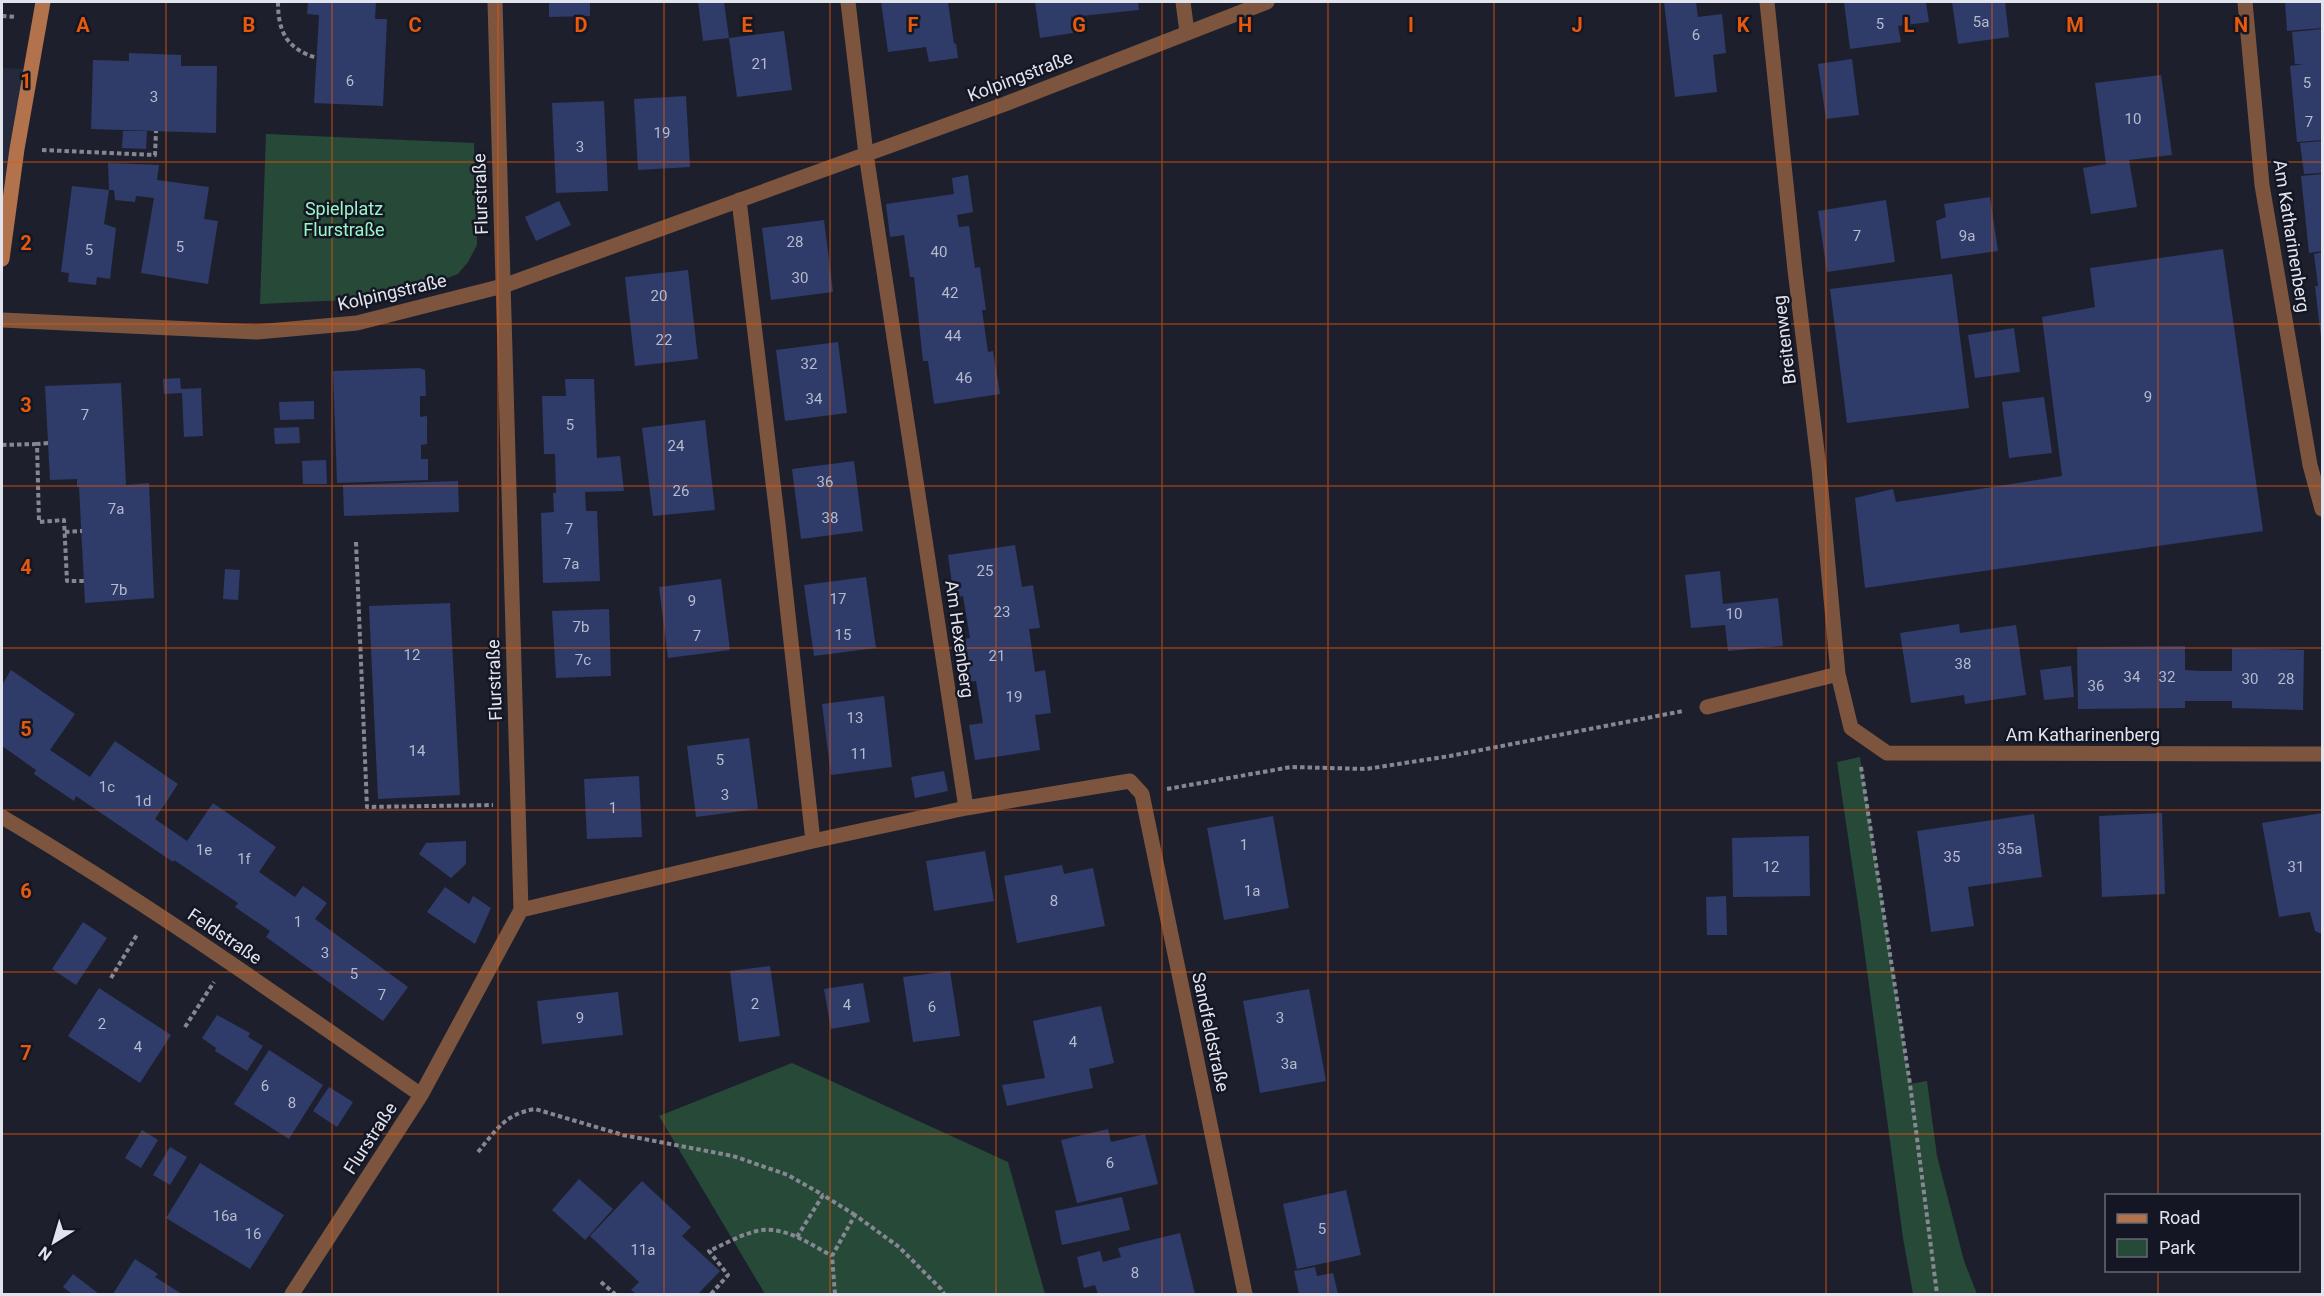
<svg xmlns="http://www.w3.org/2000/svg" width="2324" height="1296" viewBox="0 0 2324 1296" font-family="Roboto,sans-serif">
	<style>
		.built { fill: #242a3b }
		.green { fill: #274937 }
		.building { fill: #2f3b69 }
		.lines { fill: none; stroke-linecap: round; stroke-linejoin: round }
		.path { stroke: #858792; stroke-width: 4; stroke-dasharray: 4.5 3; stroke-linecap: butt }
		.street { stroke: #7d553e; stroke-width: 15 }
		.secondary { stroke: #b1724c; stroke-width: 15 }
		.grid { fill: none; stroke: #e8590c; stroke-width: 1.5; stroke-opacity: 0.55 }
		.labels { text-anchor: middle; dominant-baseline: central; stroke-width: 5; stroke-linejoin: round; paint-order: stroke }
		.number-label { font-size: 15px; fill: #b5bacc }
		.street-label { font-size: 18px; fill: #e2e4ed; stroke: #141723 }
		.park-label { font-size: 18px; fill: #9af6c5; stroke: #141723 }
		.grid-label { font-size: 20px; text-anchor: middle; font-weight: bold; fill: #e8590c; stroke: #141723; stroke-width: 5; stroke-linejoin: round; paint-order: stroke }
	</style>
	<rect width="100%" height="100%" fill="#1d202c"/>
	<path class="built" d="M2,68l32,1 -32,209z"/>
	<path class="green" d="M266,134l208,9 3,102 -9,17 -10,12 -13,5 -99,21 -86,4z
		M1860,757l50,327 17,-3 10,75 27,105 13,33h-64l-10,-56 -43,-320 -23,-156z
		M792,1063l216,99 37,132h-280l-106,-178z"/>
	<path class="building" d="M308,2h68l-1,17h12l-4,87 -69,-3 5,-88 -12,-1z
		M549,2h41v14l-41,1z
		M698,2h26l5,36 -26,3z
		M881,2h67l6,42 2,-1 2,15 -29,4 -3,-15 -38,5z
		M1035,2h103l1,8 -68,7 2,16 -33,5z
		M1664,2h32l2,15 24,-3 4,39 -13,2 4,37 -42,5z
		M1844,2h82l3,20 -31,4 3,16 -51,7z
		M1952,2h53l4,35 -51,7z
		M2285,2h37v26l-35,3z
		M2322,29v111l-25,2 -7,-76 14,-2h-9l-3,-32z
		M784,31l8,59 -55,7 -8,-59z
		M129,53l52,2v11h36l-1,67 -125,-4 2,-69 36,1z
		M1852,59l7,56 -33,4 -8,-55z
		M2161,75l11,80 -43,5 8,47 -46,7 -8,-46 23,-4 -11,-81z
		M686,96l4,71 -52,3 -4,-71z
		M604,101l4,90 -52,2 -4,-90z
		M123,131h24l-1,18 -24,-1z
		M2322,141v32l-18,1 -4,-31z
		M108,163l51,2 -2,15 52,7 -5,32 14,2 -10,63 -67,-11 13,-75 -18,-2 -1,6 -20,-2 -1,-10h-5l-5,34 12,4 -6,51 -13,-2 -1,8 -28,-3 1,-9 -8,-1 11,-86 37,4z
		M2322,174v77l-13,2 -8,-77z
		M968,175l5,37 -16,3 2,12 10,-1 6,42 5,-1 6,43h-4l6,42 5,-1 7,43 -66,10 -6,-43h-5l-9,-84h-4l-6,-42 -14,2 -4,-33 68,-10 -2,-16z
		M1990,197l8,54 -57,8 -5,-38 10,-4 -2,-13z
		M1886,200l9,62 -68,10 -9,-61z
		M559,201l12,24 -35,16 -11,-24z
		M824,220l9,72 -62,8 -9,-72z
		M2223,249l40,282 -398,57 -10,-90 38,-9 3,13 166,-26 -20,-159 53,-10 -5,-39z
		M2322,252v86h-1l-6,-52h3l-4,-32z
		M688,270l10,89 -63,7 -10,-89z
		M1952,274l17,134 -122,15 -17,-134z
		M2014,328l6,44 -45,6 -7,-43z
		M838,342l9,71 -62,8 -9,-71z
		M419,368l6,2 1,26h-6v21l7,-1v28l-6,1v14h7v21l-91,3 -4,-112z
		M180,378l1,11 20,-1 2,48 -19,1 -2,-44 -18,1 -1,-15z
		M565,379h29l3,79 23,-2 4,35 -39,1 1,19h11l3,70 -57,2 -2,-70 13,-1 -1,-19h3l-1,-39h-11l-2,-58h24z
		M121,383l5,102 23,-2 5,115 -69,5 -6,-116h-2v-8l-27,1 -5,-94z
		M2044,397l8,56 -43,5 -7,-56z
		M314,401v18l-34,1 -1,-18z
		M705,420l10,90 -62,6 -11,-88z
		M299,427l1,16 -25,1 -1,-16z
		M326,460l1,24h-24l-1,-23z
		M854,461l9,70 -62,8 -9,-70z
		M458,481l1,31 -115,4 -1,-31z
		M1015,545l7,42 11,-2 7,43 -11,1 6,43 10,-2 6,43 -16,2 5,35 -65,10 -6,-35 14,-2 -7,-42 -10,1 -7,-42 11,-2 -7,-42 -9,2 -6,-43z
		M225,569l15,1 -2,30 -15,-1z
		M1720,571l3,33 55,-6 5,48 -55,5 -3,-26 -34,3 -6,-53z
		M866,577l10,71 -62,8 -10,-71z
		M721,579l9,71 -62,8 -9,-71z
		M450,603l10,192 -82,4 -9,-193z
		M609,609l2,67 -55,2 -4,-67z
		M1959,624l1,9 56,-8 10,70 -61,9 -1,-9 -53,8 -11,-70z
		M2185,646v24l16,1h31v-23l72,2 -1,60 -71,-2v-7h-47v7l-107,1 -1,-62z
		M2071,666l3,31 -30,3 -4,-30z
		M11,670l64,44 -25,36 40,27 25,-36 63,43 -23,35 32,22 26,-38 63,44 -17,25 36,25 8,-11 24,17 -12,16 93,68 -25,34 -117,-84 4,-6 -35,-24 3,-4 -64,-43 -1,2 -97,-66 -2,5 -40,-27 2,-4 -34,-24v-61z
		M884,696l8,71 -61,8 -9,-71z
		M749,738l9,71 -62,8 -9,-71z
		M944,771l4,20 -33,7 -4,-21z
		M639,776l3,61 -55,2 -3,-60z
		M2162,813l3,81 -63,3 -3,-81z
		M2322,813v121l-7,-3 -5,-19 -31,5 -17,-94z
		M2034,814l8,63 -74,10 6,39 -43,6 -14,-101z
		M1273,816l16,92 -65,12 -17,-92z
		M1809,836l1,60 -77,1 -1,-59z
		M466,841v23l-15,14 -32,-24 7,-11z
		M985,851l9,50 -60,10 -8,-50z
		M1062,865l2,9 29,-6 12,58 -88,17 -13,-67z
		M445,887l24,17 4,-8 18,12 -16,36 -48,-32z
		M1726,896l1,39h-20l-1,-38z
		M83,922l24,16 -31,47 -24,-16z
		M770,966l10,70 -41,6 -9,-71z
		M950,971l10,65 -47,6 -10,-65z
		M863,983l7,39 -39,7 -7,-40z
		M99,988l72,47 -31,48 -72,-47z
		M1309,989l17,92 -66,12 -17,-92z
		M618,992l5,43 -81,9 -5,-43z
		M1101,1006l13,57 -25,6 4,19 -86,18 -5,-21 43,-7 -12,-57z
		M217,1015l33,18 -2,4 15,9 -16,25 -32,-20 1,-3 -14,-10z
		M269,1050l54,35 -34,54 -55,-35z
		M329,1087l24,15 -16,25 -24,-16z
		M1108,1129l3,13 34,-8 13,50 -81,19 -16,-63z
		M142,1130l16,10 -17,28 -16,-10z
		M170,1147l17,10 -17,28 -17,-10z
		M200,1163l84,52 -34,54 -84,-51z
		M579,1179l34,30 -28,31 -33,-30z
		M642,1181l49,46 -9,9 38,35 -22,23h-62l-5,-4 8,-8 -49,-46z
		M1346,1190l15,65 -64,14 -14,-65z
		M1122,1197l8,33 -68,15 -7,-34z
		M1180,1233l15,61h-97l-3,-9 -11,3 -7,-31 23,-6 3,11 18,-5 -3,-9z
		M135,1259l23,15 -3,3 27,17h-69z
		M1315,1267l2,9 16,-3 5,21h-39l-5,-23z
		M73,1274l26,20h-27l-9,-7z"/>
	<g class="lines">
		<path class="path" d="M278,2c0,30 9,47 39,56
			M2,16l14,1
			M42,150l113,5 1,-24
			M48,443l-11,1 2,78 25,-2 3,61h17
			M2,445l35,-1
			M65,532l17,-1
			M356,542l11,265 126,-2
			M1861,767l49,317 27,210
			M1167,789l124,-22 75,2 84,-13 233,-45
			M111,978l27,-45
			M185,1027l29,-45
			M478,1152c19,-23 27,-38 57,-43l88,26 110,21 55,19 35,20
			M797,1237l26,-42 32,20
			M601,1282l14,12
			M711,1294l17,-19 -19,-24c14,-6 29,-15 44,-19 28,-9 55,11 79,24
			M835,1294l-3,-38 23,-41 44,32 42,42 3,5"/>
		<path class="street" d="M848,2l18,152 100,654
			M1183,2l4,30
			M1767,2l28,268 24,198 19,206 13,54 36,25 435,1
			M2245,2l17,183 48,280 12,44
			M739,200l39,324 35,317
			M2,320l255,12 100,-9 146,-37 502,-182 262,-102
			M1707,707l131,-33
			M2,817c144,85 281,182 419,278
			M521,910l292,-69 153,-33 164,-27 12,13 103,500
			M292,1294l129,-199 100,-185 -26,-908"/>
		<path class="secondary" d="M2,259l15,-110 26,-147"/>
	</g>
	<path class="grid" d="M166,2v1292M332,2v1292M498,2v1292M664,2v1292M830,2v1292M996,2v1292M1162,2v1292M1328,2v1292M1494,2v1292M1660,2v1292M1826,2v1292M1992,2v1292M2158,2v1194M2,162h2320M2,324h2320M2,486h2320M2,648h2320M2,810h2320M2,972h2320M2,1134h2320M2158,1270v24"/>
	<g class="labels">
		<g class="number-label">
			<text x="1981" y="22">5a</text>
			<text x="1880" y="24">5</text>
			<text x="1696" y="35">6</text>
			<text x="760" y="64">21</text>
			<text x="350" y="81">6</text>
			<text x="2307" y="83">5</text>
			<text x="154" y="97">3</text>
			<text x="2133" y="119">10</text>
			<text x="2309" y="122">7</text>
			<text x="662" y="133">19</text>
			<text x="580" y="147">3</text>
			<text x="1857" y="236">7</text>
			<text x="1967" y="236">9a</text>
			<text x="795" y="242">28</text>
			<text x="180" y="247">5</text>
			<text x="89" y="250">5</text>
			<text x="939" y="252">40</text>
			<text x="800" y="278">30</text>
			<text x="950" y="293">42</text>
			<text x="659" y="296">20</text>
			<text x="953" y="336">44</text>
			<text x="664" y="340">22</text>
			<text x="809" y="364">32</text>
			<text x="964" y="378">46</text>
			<text x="2148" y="397">9</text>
			<text x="814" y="399">34</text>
			<text x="85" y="415">7</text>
			<text x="570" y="425">5</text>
			<text x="676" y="446">24</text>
			<text x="825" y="482">36</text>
			<text x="681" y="491">26</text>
			<text x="116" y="509">7a</text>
			<text x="830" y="518">38</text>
			<text x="569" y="529">7</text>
			<text x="571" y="564">7a</text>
			<text x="985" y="571">25</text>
			<text x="119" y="590">7b</text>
			<text x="838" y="599">17</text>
			<text x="692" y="601">9</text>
			<text x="1002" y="612">23</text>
			<text x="1734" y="614">10</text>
			<text x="581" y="627">7b</text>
			<text x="843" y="635">15</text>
			<text x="697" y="636">7</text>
			<text x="412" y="655">12</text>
			<text x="997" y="656">21</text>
			<text x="583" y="660">7c</text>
			<text x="1963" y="664">38</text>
			<text x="2132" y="677">34</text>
			<text x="2167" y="677">32</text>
			<text x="2250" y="679">30</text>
			<text x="2286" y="679">28</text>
			<text x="2096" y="686">36</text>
			<text x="1014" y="697">19</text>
			<text x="855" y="718">13</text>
			<text x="417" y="751">14</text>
			<text x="859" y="754">11</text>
			<text x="720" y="760">5</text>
			<text x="107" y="787">1c</text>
			<text x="725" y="795">3</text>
			<text x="143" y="801">1d</text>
			<text x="613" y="808">1</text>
			<text x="1244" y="845">1</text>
			<text x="2010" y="849">35a</text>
			<text x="204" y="850">1e</text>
			<text x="1952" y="857">35</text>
			<text x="244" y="859">1f</text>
			<text x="1771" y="867">12</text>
			<text x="2296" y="867">31</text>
			<text x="1252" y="891">1a</text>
			<text x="1054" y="901">8</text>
			<text x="298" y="922">1</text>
			<text x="325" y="953">3</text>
			<text x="354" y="974">5</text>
			<text x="382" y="995">7</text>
			<text x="755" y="1004">2</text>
			<text x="847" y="1005">4</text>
			<text x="932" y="1007">6</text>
			<text x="580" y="1018">9</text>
			<text x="1280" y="1018">3</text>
			<text x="102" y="1024">2</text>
			<text x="1073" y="1042">4</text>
			<text x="138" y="1047">4</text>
			<text x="1289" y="1064">3a</text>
			<text x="265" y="1086">6</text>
			<text x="292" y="1103">8</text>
			<text x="1110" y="1163">6</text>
			<text x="225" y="1216">16a</text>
			<text x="1322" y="1229">5</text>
			<text x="253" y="1234">16</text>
			<text x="643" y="1250">11a</text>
			<text x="1135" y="1273">8</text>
		</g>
		<g class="street-label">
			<text transform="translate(1020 76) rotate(-21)">Kolpingstraße</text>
			<text transform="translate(480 194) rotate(-92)">Flurstraße</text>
			<text transform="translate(2292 236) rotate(81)">Am Katharinenberg</text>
			<text transform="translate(392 292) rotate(-13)">Kolpingstraße</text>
			<text transform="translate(1784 340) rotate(-97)">Breitenweg</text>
			<text transform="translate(960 639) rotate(82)">Am Hexenberg</text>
			<text transform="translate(494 680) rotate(-92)">Flurstraße</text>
			<text x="2083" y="734">Am Katharinenberg</text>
			<text transform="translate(225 936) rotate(34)">Feldstraße</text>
			<text transform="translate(1211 1032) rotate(78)">Sandfeldstraße</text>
			<text transform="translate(370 1138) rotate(-57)">Flurstraße</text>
		</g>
		<g class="park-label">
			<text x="344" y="208">Spielplatz<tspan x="344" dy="21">Flurstraße</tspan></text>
		</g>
	</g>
	<g class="grid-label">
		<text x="83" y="32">A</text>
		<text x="249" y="32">B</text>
		<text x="415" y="32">C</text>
		<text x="581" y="32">D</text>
		<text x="747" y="32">E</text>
		<text x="913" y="32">F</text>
		<text x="1079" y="32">G</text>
		<text x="1245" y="32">H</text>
		<text x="1411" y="32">I</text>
		<text x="1577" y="32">J</text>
		<text x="1743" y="32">K</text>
		<text x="1909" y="32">L</text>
		<text x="2075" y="32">M</text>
		<text x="2241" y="32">N</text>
		<text x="26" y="88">1</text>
		<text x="26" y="250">2</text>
		<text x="26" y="412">3</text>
		<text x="26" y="574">4</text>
		<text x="26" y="736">5</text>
		<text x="26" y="898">6</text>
		<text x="26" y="1060">7</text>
	</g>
	<rect width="2324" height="1296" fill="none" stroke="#e2e4ed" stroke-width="6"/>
	<rect x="2105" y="1194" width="195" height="78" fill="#141723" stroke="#666974" stroke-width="1.5"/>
	<rect x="2117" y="1214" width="30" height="9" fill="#b1724c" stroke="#666974" stroke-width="1.5"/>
	<text x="2159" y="1224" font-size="18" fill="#e2e4ed">Road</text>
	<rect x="2117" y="1239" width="30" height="18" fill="#274937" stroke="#666974" stroke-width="1.5"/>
	<text x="2159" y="1254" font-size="18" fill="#e2e4ed">Park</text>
	<g transform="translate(54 1242) rotate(217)" stroke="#141723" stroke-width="4.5" paint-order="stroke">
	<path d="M0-4.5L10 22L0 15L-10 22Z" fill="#e2e4ed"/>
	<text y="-9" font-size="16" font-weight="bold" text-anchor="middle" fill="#e2e4ed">N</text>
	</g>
</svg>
